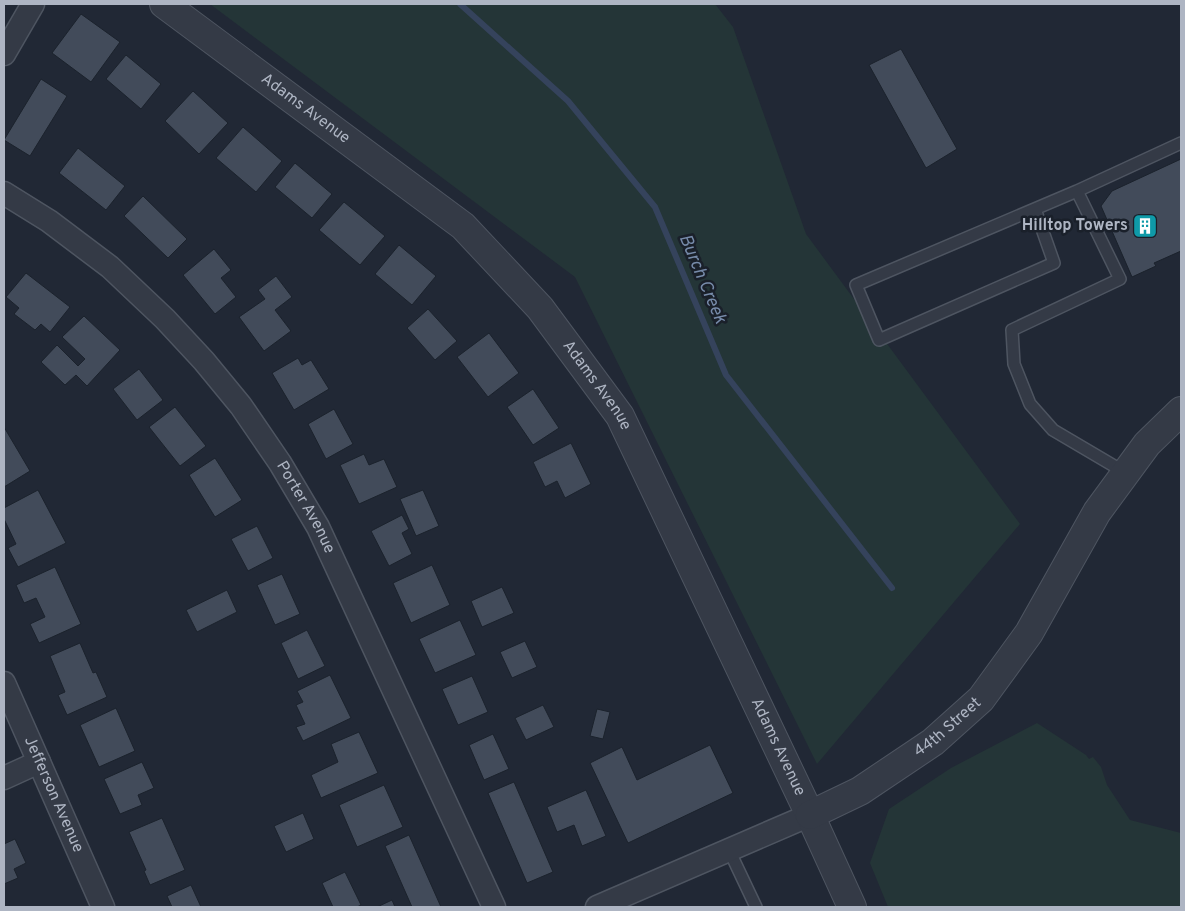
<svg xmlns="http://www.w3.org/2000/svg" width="1185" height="911" viewBox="0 0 1185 911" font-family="Overpass,sans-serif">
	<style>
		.green { fill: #243537 }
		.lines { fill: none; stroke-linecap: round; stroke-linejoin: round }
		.stream { stroke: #35435c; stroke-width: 6 }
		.building { fill: #424b5a; stroke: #1b222c }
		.service-casing { stroke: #4e5561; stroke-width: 14 }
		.minor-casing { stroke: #4e5561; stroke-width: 25 }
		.tertiary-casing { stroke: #4e5561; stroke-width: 30 }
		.service { stroke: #343a46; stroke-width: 11 }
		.minor { stroke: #343a46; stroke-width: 22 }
		.tertiary { stroke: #343a46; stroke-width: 28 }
		.labels { text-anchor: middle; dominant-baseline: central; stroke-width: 5; stroke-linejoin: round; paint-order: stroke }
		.street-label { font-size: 16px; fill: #aeb5c3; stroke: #1a202a }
		.poi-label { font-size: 16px; font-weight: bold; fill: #aeb5c3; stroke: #1a202a; text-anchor: end }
		.water-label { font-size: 18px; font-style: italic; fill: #778baa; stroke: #1a202a }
	</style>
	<rect width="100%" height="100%" fill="#212835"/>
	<path class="green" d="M210,4h505l18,23 73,207 214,290 -203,240 -242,-487z
		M1037,723l49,32 3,4 4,-2 8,10 6,18 23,35 51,13v74h-293l-18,-44 19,-54 62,-41z"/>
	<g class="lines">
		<path class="stream" d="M460,4l108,97 87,106 71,168 166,213"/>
	</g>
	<path class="building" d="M81,14l39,28 -29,40 -39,-29z
		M901,49l56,100 -31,19 -57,-103z
		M126,55l35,29 -20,25 -35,-30z
		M41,79l26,17 -37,60 -26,-16z
		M193,91l35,32 -29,31 -34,-33z
		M243,127l39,34 -26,31 -40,-34z
		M78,148l47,38 -19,24 -47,-37z
		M1181,159v92l-27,12 2,3 -24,11 -31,-71 11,-15z
		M295,163l37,31 -20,24 -37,-31z
		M143,196l44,43 -19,19 -44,-42z
		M344,202l41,34 -25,29 -41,-35z
		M399,245l37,31 -24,29 -37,-31z
		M214,249l17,21 -10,8 15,19 -21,17 -32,-39z
		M26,273l44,34 -20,25 -9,-8 -6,6 -21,-16 5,-6 -13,-11z
		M276,276l16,21 -17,13 16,21 -27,20 -25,-34 26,-18 -7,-9z
		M428,309l29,32 -22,19 -28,-32z
		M84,316l36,34 -33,36 -11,-11 -11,10 -24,-23 16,-17 21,21 7,-7 -23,-22z
		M489,333l30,40 -31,24 -31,-40z
		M298,358l4,7 9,-5 18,29 -35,21 -22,-37z
		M139,369l24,31 -26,20 -24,-31z
		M533,389l26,39 -26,17 -26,-38z
		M175,407l31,39 -26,20 -31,-39z
		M334,409l19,35 -27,15 -18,-35z
		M4,427l26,44 -26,16z
		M571,443l20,41 -26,14 -8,-17 -12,6 -12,-25z
		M364,454l5,11 15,-6 13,28 -38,17 -19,-39z
		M215,458l27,42 -27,17 -26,-42z
		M38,490l28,53 -48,24 -10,-19 8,-4 -12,-25v-11z
		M423,490l16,36 -23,10 -16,-37z
		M402,515l7,14 -7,4 10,21 -23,12 -18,-35z
		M257,526l16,32 -25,13 -17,-32z
		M432,565l18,40 -39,18 -18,-40z
		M55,567l26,57 -42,19 -9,-19 15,-7 -9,-19 -12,5 -8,-18z
		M282,574l18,40 -25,11 -18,-40z
		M502,587l12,26 -32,14 -11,-26z
		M227,590l10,22 -40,20 -11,-22z
		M460,620l16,35 -41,18 -16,-34z
		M307,630l18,36 -27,13 -17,-36z
		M525,641l12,26 -25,11 -12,-26z
		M80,643l13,30 3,-1 11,25 -40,18 -9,-20 7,-3 -15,-36z
		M330,675l21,43 -48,23 -7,-14 9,-3 -9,-19 7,-3 -6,-11z
		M472,676l16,36 -30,13 -16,-36z
		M543,705l11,22 -28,13 -11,-22z
		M116,708l19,43 -36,16 -19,-42z
		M597,709l13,3 -7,27 -13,-3z
		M359,732l19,41 -57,25 -10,-23 27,-13 -7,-18z
		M493,734l16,35 -25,11 -15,-35z
		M710,745l23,48 -105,50 -38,-80 32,-16 15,33z
		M142,762l12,26 -16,7 4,10 -22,9 -16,-35z
		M514,782l39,90 -26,11 -39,-90z
		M384,785l19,42 -46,20 -18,-42z
		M586,790l20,46 -24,10 -8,-21 -17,7 -10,-25z
		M303,813l11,26 -28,13 -12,-26z
		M162,818l23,52 -35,15 -6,-14 2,-1 -17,-38z
		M409,835l32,72h-29l-27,-61z
		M15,839l11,24 -12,6 4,9 -14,6v-40z
		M345,872l16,33 -4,2h-24l-11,-24z
		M191,885l10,22h-29l-5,-11z
		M392,900l3,7h-18z"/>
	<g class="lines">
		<defs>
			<path id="service" d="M1035,209l19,54 -175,77 -23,-55 221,-94
				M1126,473l-73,-43 -23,-26 -16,-40 -2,-34 108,-51 -43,-88 104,-48
				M729,850l27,57"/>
			<g id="minor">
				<path d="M4,54l29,-50"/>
				<path id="s1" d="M4,193l45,28 61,46 55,52 39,42 37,45 39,57 38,64 176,380"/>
				<path id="s2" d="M4,683l99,224"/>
				<path d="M4,778l35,-16"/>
				<path d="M597,907l213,-92"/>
			</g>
			<g id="tertiary">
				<path id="s3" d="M164,4l299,222 77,82 80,108 190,399 42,92"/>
				<path id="s4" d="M810,815l50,-24 73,-49 48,-43 48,-66 68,-121 50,-68 34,-33"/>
			</g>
		</defs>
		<use href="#service" class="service-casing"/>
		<use href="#minor" class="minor-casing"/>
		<use href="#tertiary" class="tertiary-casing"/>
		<use href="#service" class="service"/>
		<use href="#minor" class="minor"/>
		<use href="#tertiary" class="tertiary"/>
	</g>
	<defs>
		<symbol id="building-square" viewBox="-11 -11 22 22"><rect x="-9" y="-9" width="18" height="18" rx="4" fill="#0f9aa8" stroke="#1a202a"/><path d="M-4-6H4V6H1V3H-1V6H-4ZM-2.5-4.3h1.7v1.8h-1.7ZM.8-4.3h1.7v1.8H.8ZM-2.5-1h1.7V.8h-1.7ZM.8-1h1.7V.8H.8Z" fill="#fff"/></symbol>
	</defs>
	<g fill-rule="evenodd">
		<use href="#building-square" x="1131" y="212" width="28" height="28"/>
	</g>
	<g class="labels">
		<g class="street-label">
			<text stroke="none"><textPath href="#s3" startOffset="176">Adams Avenue</textPath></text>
			<text stroke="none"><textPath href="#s3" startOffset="581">Adams Avenue</textPath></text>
			<text stroke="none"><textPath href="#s1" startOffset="441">Porter Avenue</textPath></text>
			<text stroke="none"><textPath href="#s4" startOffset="164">44th Street</textPath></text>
			<text stroke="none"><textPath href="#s3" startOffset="986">Adams Avenue</textPath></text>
			<text stroke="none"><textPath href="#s2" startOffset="122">Jefferson Avenue</textPath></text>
		</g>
		<g class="poi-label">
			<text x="1128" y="226">Hilltop Towers</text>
		</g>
		<g class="water-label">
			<text transform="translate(702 279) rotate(67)">Burch Creek</text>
		</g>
	</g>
	<rect width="1185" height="911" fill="none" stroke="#aeb5c3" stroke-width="10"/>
</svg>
